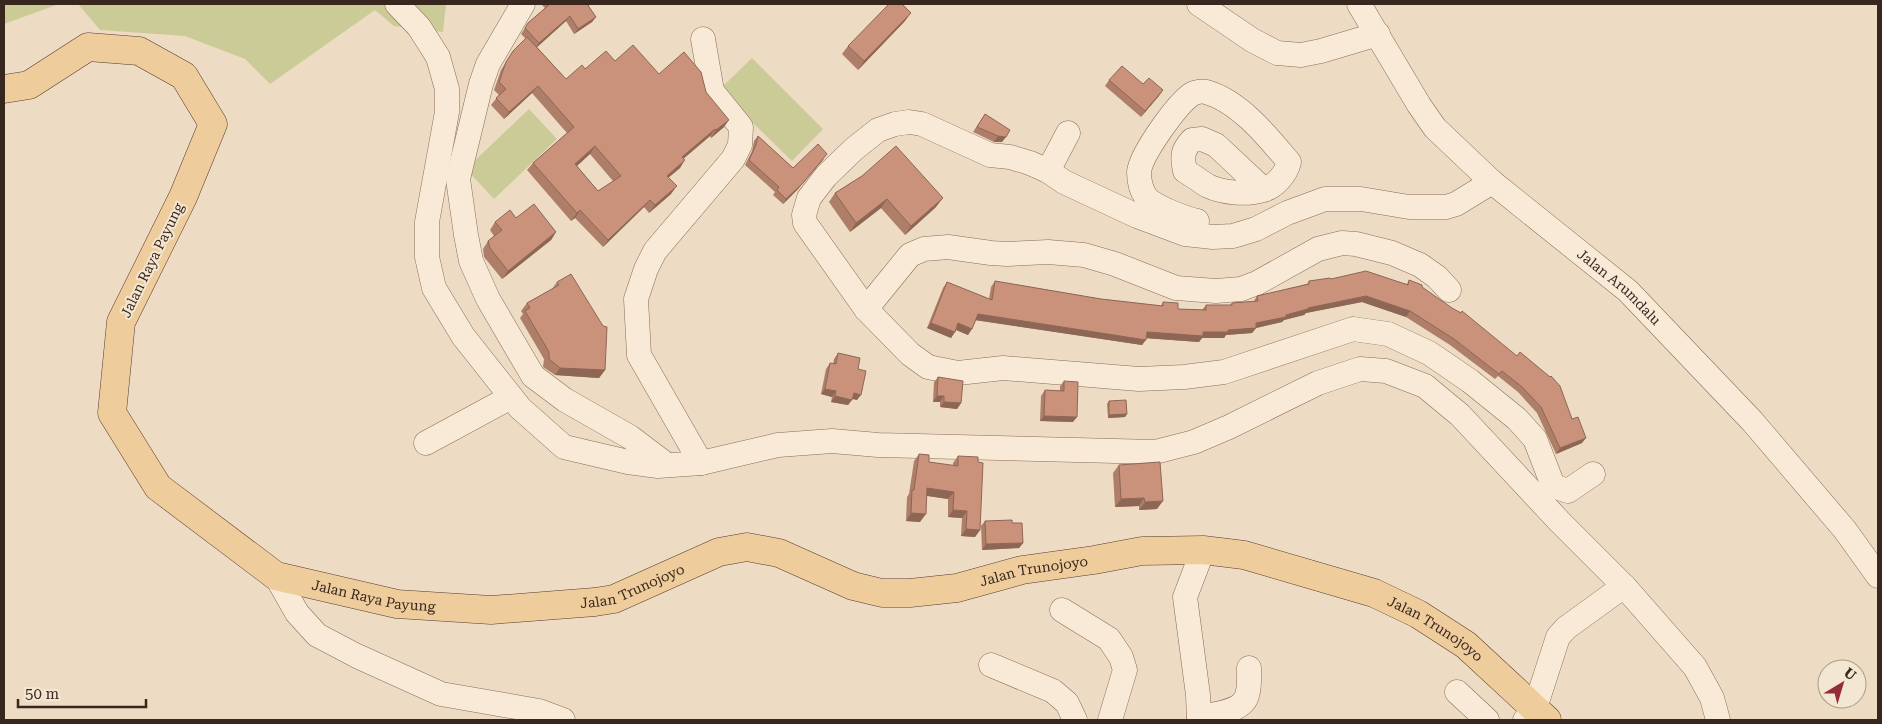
<svg xmlns="http://www.w3.org/2000/svg" width="1882" height="724" viewBox="0 0 1882 724" font-family="'Roboto Serif',serif">
	<style>
		.green { fill: #cacb97 }
		.lines { fill: none; stroke-linecap: round; stroke-linejoin: round }
		.minor-casing { stroke: #876d5a; stroke-width: 25 }
		.major-casing { stroke: #543c2e; stroke-width: 29 }
		.minor { stroke: #f8ead6; stroke-width: 24 }
		.major { stroke: #efcc9c; stroke-width: 28 }
		.wall { fill: #ae7e69; fill-rule: evenodd }
		.shaded-wall { fill: #8d6655 }
		.building { fill: #ca927a; stroke: #8d6655; fill-rule: evenodd }
		.labels { text-anchor: middle; dominant-baseline: central; stroke-width: 4; stroke-linejoin: round; paint-order: stroke }
		.street-label { font-size: 14px; fill: #37271e; stroke: #f4e7d2 }
	</style>
	<rect width="100%" height="100%" fill="#eddcc3"/>
	<path class="green" d="M4,4h55l-55,20z
		M78,4h368l-3,28 -49,-6 -19,-16 -105,74 -25,-25 -60,-23 -85,-6z
		M752,58l71,71 -31,32 -73,-71z
		M529,109l28,30 -63,60 -28,-30z"/>
	<g class="lines">
		<defs>
			<g id="minor">
				<path d="M397,4l22,23 19,30 9,32v23l-20,110v35l7,31 29,48 57,72 44,39 64,15 30,4 43,-3 77,-18 54,-4 46,4 277,7 39,-10 35,-15 89,-44 42,-14 26,2 39,15 35,29 99,106 65,65 71,81 17,31 6,22"/>
				<path d="M523,4l-35,60 -7,20 -23,95 8,56 5,26 17,38 45,77 32,24 65,37 37,28"/>
				<path d="M1199,4l53,36 25,13 24,2 20,-4 57,-17"/>
				<path id="s1" d="M1359,4l60,101 16,23 57,54 136,109 124,130 93,109 33,46"/>
				<path d="M1048,171l20,-38"/>
				<path d="M1492,182l-36,22 -10,3h-37l-48,-8h-36l-38,14 -31,16 -23,7 -20,1 -28,-3 -48,-18 -73,-34 -16,-11 -18,-8 -20,-6 -20,-2 -68,-31 -13,-2 -14,2 -17,6 -24,19 -28,27 -17,22 -5,17 1,8 61,86 44,45 18,13 30,6 45,-5 136,11 45,-2 40,-5 129,-43 35,5 41,19 41,28 47,38 18,20 17,44 4,4 12,4 25,-17"/>
				<path d="M1197,221c-12,-3 -43,-14 -51,-24 -5,-7 -7,-16 -7,-25 2,-18 38,-68 53,-78 3,-2 10,-3 14,-2 33,9 62,45 83,70 -3,12 -14,25 -26,28 -16,5 -40,3 -55,-4 -8,-5 -16,-11 -23,-15 -3,-15 -3,-20 7,-31l10,-1 14,6 48,45"/>
				<path d="M866,309l44,-54 14,-6 24,-2 43,6 16,1 41,-2 36,3 31,9 61,24 40,3 25,-2 16,-6 61,-34 24,-6 14,1 36,9 28,12 17,12 12,13"/>
				<path d="M426,443l85,-46"/>
				<path d="M701,463l-62,-108 -3,-56 10,-30 9,-18 78,-92 7,-14 1,-18 -29,-36 -9,-52"/>
				<path d="M276,576l21,37 20,22 40,21 84,38 98,17 24,9"/>
				<path d="M1062,610l47,29 12,18 4,13 -15,50"/>
				<path d="M991,665l62,26 14,12 8,17"/>
				<path d="M1457,692l30,28"/>
				<path d="M1199,717c14,-3 37,-4 46,-17 5,-8 4,-23 4,-32"/>
				<path d="M1199,720l-1,-25 -13,-98 18,-47"/>
				<path d="M1525,720l10,-12 23,-71 8,-9 58,-42"/>
			</g>
			<g id="major">
				<path id="s2" d="M4,89l25,-4 59,-38 51,4 45,25 29,48 -30,73 -62,125 -9,91 46,74 118,89 121,28 94,6 104,-8 19,-3 105,-47 28,-5 32,6 74,33 29,7h28l47,-5 65,-18 72,-10 48,-9 61,-1 41,5 130,38 44,21 48,31 81,75"/>
			</g>
		</defs>
		<use href="#minor" class="minor-casing"/>
		<use href="#major" class="major-casing"/>
		<use href="#minor" class="minor"/>
		<use href="#major" class="major"/>
	</g>
	<path class="wall" d="M541,4h50l-3,2 8,11 -4,5 -18,12 -8,-13 -29,26 29,32 19,-10 30,-8 44,13 47,18 18,35 -13,11 -1,-2 -27,23 -3,9 -11,9 2,17 -22,19 -5,-6 -41,40 -28,-29 -4,3 -44,-51 6,-7 34,-30 -35,-40 -28,26 -13,-14 8,-10 -5,-5 7,-20 12,-19 13,-12 -5,-5 7,-11 17,-15zM590,154l23,27 -15,10 -21,-25z
		M905,21l-47,49 -16,-16 6,-8z
		M1109,80l34,4 20,6 -22,27 -36,-31z
		M985,114l17,28h-8l-21,-10z
		M758,136l35,32 31,-9 -26,30 -15,15 -10,-9 2,-3 -30,-27 7,-14 2,-10z
		M862,176l74,31 -31,28 -24,-27 -31,24 -21,-30 6,-9z
		M516,218l40,14 -5,8 -49,39 -18,-22 -1,-8 5,-8 6,-5 -4,-6 5,-8z
		M1331,279l68,3 8,2 2,-4 13,7 150,132 10,24 -26,11 -19,-41 -19,-21 -20,-16 -3,3 -45,-34 -44,-28 -44,-15 -56,11 -2,2 -20,5 -2,2 -26,6 -4,5 -26,2 -2,3h-22l-3,4 -53,-4 -4,7 -166,-25 -8,15 -12,-5 -5,8 -24,-10 16,-40 4,-6 42,17 2,-12 4,-6 106,18 60,7 2,-4 15,7 24,1 4,-5h24l2,-2 22,-2 3,-5 50,-12 2,-3z
		M557,282l48,88 -6,8 -44,-3 -12,-8 1,-8 -24,-41 3,-4 -2,-3 6,-8 25,-14z
		M838,353l20,16 -1,31 -5,-1 -4,6 -17,-3 1,-5 -11,-3 5,-25 4,-6 3,1 1,-5z
		M938,377l23,26 -4,6 -17,-2v-5h-7l1,-20z
		M1064,381l9,41 -33,-1 1,-25 4,-6 15,1v-5z
		M1109,401l18,13 -2,3 -17,1 -1,-14z
		M919,454l10,8 24,4v-3l5,-7 22,74 -5,7 -14,-1 1,-18 -14,-1v-18l-21,-3 -7,26 -14,-1 1,-24 2,-3 5,-33z
		M1119,465l38,44 -18,1v-4l-24,1 -2,-34z
		M985,521l38,22 -4,5 -37,2 -1,-24z"/>
	<path class="shaded-wall" d="M911,13l-6,8 -47,49 6,-9z
		M570,16l-4,5 -31,28 4,-6z
		M596,17l-4,5 -18,12 4,-5z
		M538,86l-6,7 -28,26 5,-7z
		M1163,90l-4,6 -18,21 4,-6z
		M729,120l-5,7 -13,11 5,-8z
		M715,129l-5,7 -34,29 6,-8z
		M998,136l8,1 -4,5h-8z
		M595,146l-5,8 -20,18 5,-8z
		M827,154l-29,35 -15,15 3,-5z
		M685,160l-5,8 -18,15 5,-7z
		M677,186l-6,8 -22,19 6,-8z
		M943,198l-7,9 -31,28 6,-9z
		M887,199l-6,9 -31,24 6,-9z
		M650,200l-6,7 -41,40 5,-7z
		M580,210l-5,8 -4,3 6,-8z
		M556,232l-5,8 -49,39 6,-8z
		M1366,296l44,15 -4,6 -44,-15 -56,11 -2,2 -20,5 -2,2 -26,6 -4,5 -26,2 -2,3h-22l-3,4 -56,-4 4,-6h56l25,-2 58,-15 22,-7z
		M978,314l168,26 -4,5 -168,-25z
		M931,323l24,9 -4,6 -24,-10z
		M958,323l14,6 -4,6 -14,-6z
		M560,368l45,2 -6,8 -44,-3z
		M825,389l11,2 -4,6 -11,-3z
		M854,393l7,2 -4,5 -7,-2z
		M835,396l17,4 -4,5 -17,-3z
		M937,396h7l-4,6h-7z
		M944,402l17,1 -4,6 -17,-2z
		M1127,414l-2,3 -17,1 1,-3z
		M1044,416l33,1 -4,5 -33,-1z
		M1586,438l-4,5 -26,11 4,-6z
		M927,488l27,4 -6,7 -26,-4z
		M1144,498l-5,8 -24,1 6,-8z
		M1163,501l-6,8 -18,1 6,-8z
		M953,510l14,1 -5,7 -14,-1z
		M911,513l15,1 -6,8 -14,-1z
		M966,529l14,1 -5,7 -14,-1z
		M1023,543l-4,5 -37,2 4,-6z"/>
	<path class="building" d="M550,4h37l9,13 -18,12 -8,-13 -31,27 -14,-15 3,-5z
		M889,4h13l9,9 -47,48 -16,-15z
		M527,37l39,42 16,-14 3,4 21,-18 9,10 18,-16 26,29 25,-22 17,20 5,20 23,28 -13,10 -1,-1 -33,28 3,3 -18,16 10,10 -22,19 -5,-5 -42,40 -28,-30 -3,3 -44,-50 41,-36 -36,-41 -29,26 -13,-14 10,-9 -7,-7 7,-20 7,-11zM595,146l26,30 -23,15 -23,-27z
		M1122,66l21,18 6,-6 14,12 -18,21 -36,-31z
		M985,114l25,16 -4,7 -8,-1 -21,-9z
		M758,136l35,32 25,-24 9,10 -25,30 -16,15 -9,-9 2,-3 -30,-27 7,-15z
		M896,146l47,52 -32,28 -24,-27 -31,24 -21,-30 27,-17z
		M534,204l22,28 -48,39 -18,-23 -2,-7 14,-11 -7,-8 15,-12 6,8z
		M1366,271l42,14 1,-5 13,5v2l30,21 9,5 1,-2 55,45 3,-4 30,25 1,-1 9,10 12,33 6,-2 8,21 -26,10 -19,-41 -19,-20 -20,-16 -3,3 -45,-35 -44,-28 -44,-15 -58,12v1l-22,6v2l-30,6v5l-28,2v2h-25v4l-56,-4 -1,8 -168,-26 -6,15 -14,-6 -3,9 -24,-9 16,-41 45,18 3,-19 106,18 62,7v-4l15,1v6l28,1v-5h26v-2l26,-2 -1,-5 52,-12v-3l21,-3 1,1z
		M571,274l32,52 4,1 -2,43 -45,-2 -11,-9v-7l-24,-41 5,-3 -3,-5 32,-18 -2,-3z
		M838,353l22,5 -2,11 8,2 -5,24 -7,-2 -2,7 -17,-4 1,-5 -11,-2 5,-26 6,1z
		M938,377l25,4 -2,22 -17,-1v-6h-7z
		M1064,381l14,1 -1,35 -33,-1 1,-26 19,1z
		M1126,400l1,14 -18,1v-14z
		M919,454l10,1v7l29,4v-10l20,1v5l5,1 -3,67 -14,-1 1,-18 -14,-1 1,-18 -27,-4 -1,26 -15,-1 1,-23h2z
		M1160,462l3,39 -18,1 -1,-4 -23,1 -2,-34z
		M1012,520v3h10l1,20 -37,1 -1,-23z"/>
	<g class="labels">
		<g class="street-label">
			<text transform="translate(152 260) rotate(-64)">Jalan Raya Payung</text>
			<text stroke="none"><textPath href="#s1" startOffset="389">Jalan Arumdalu</textPath></text>
			<text stroke="none"><textPath href="#s2" startOffset="1582">Jalan Trunojoyo</textPath></text>
			<text stroke="none"><textPath href="#s2" startOffset="1162">Jalan Trunojoyo</textPath></text>
			<text stroke="none"><textPath href="#s2" startOffset="899">Jalan Raya Payung</textPath></text>
			<text stroke="none"><textPath href="#s2" startOffset="2001">Jalan Trunojoyo</textPath></text>
		</g>
	</g>
	<rect width="1882" height="724" fill="none" stroke="#37271e" stroke-width="10"/>
	<g transform="translate(1842 684) rotate(38)"><circle r="24" fill="#f4e7d2" stroke="#a89a8a"/>
	<path d="M0-4L9 19L0 12L-9 19Z" fill="#942c38"/>
	<text y="-8" font-size="14" font-weight="bold" text-anchor="middle" fill="#37271e">U</text>
	</g>
	<path d="M18 699v8h128v-8" fill="none" stroke="#37271e" stroke-width="2.5"/>
	<text x="25" y="699" font-size="15" fill="#37271e" stroke="#f4e7d2" stroke-width="4" paint-order="stroke">50 m</text>
</svg>
